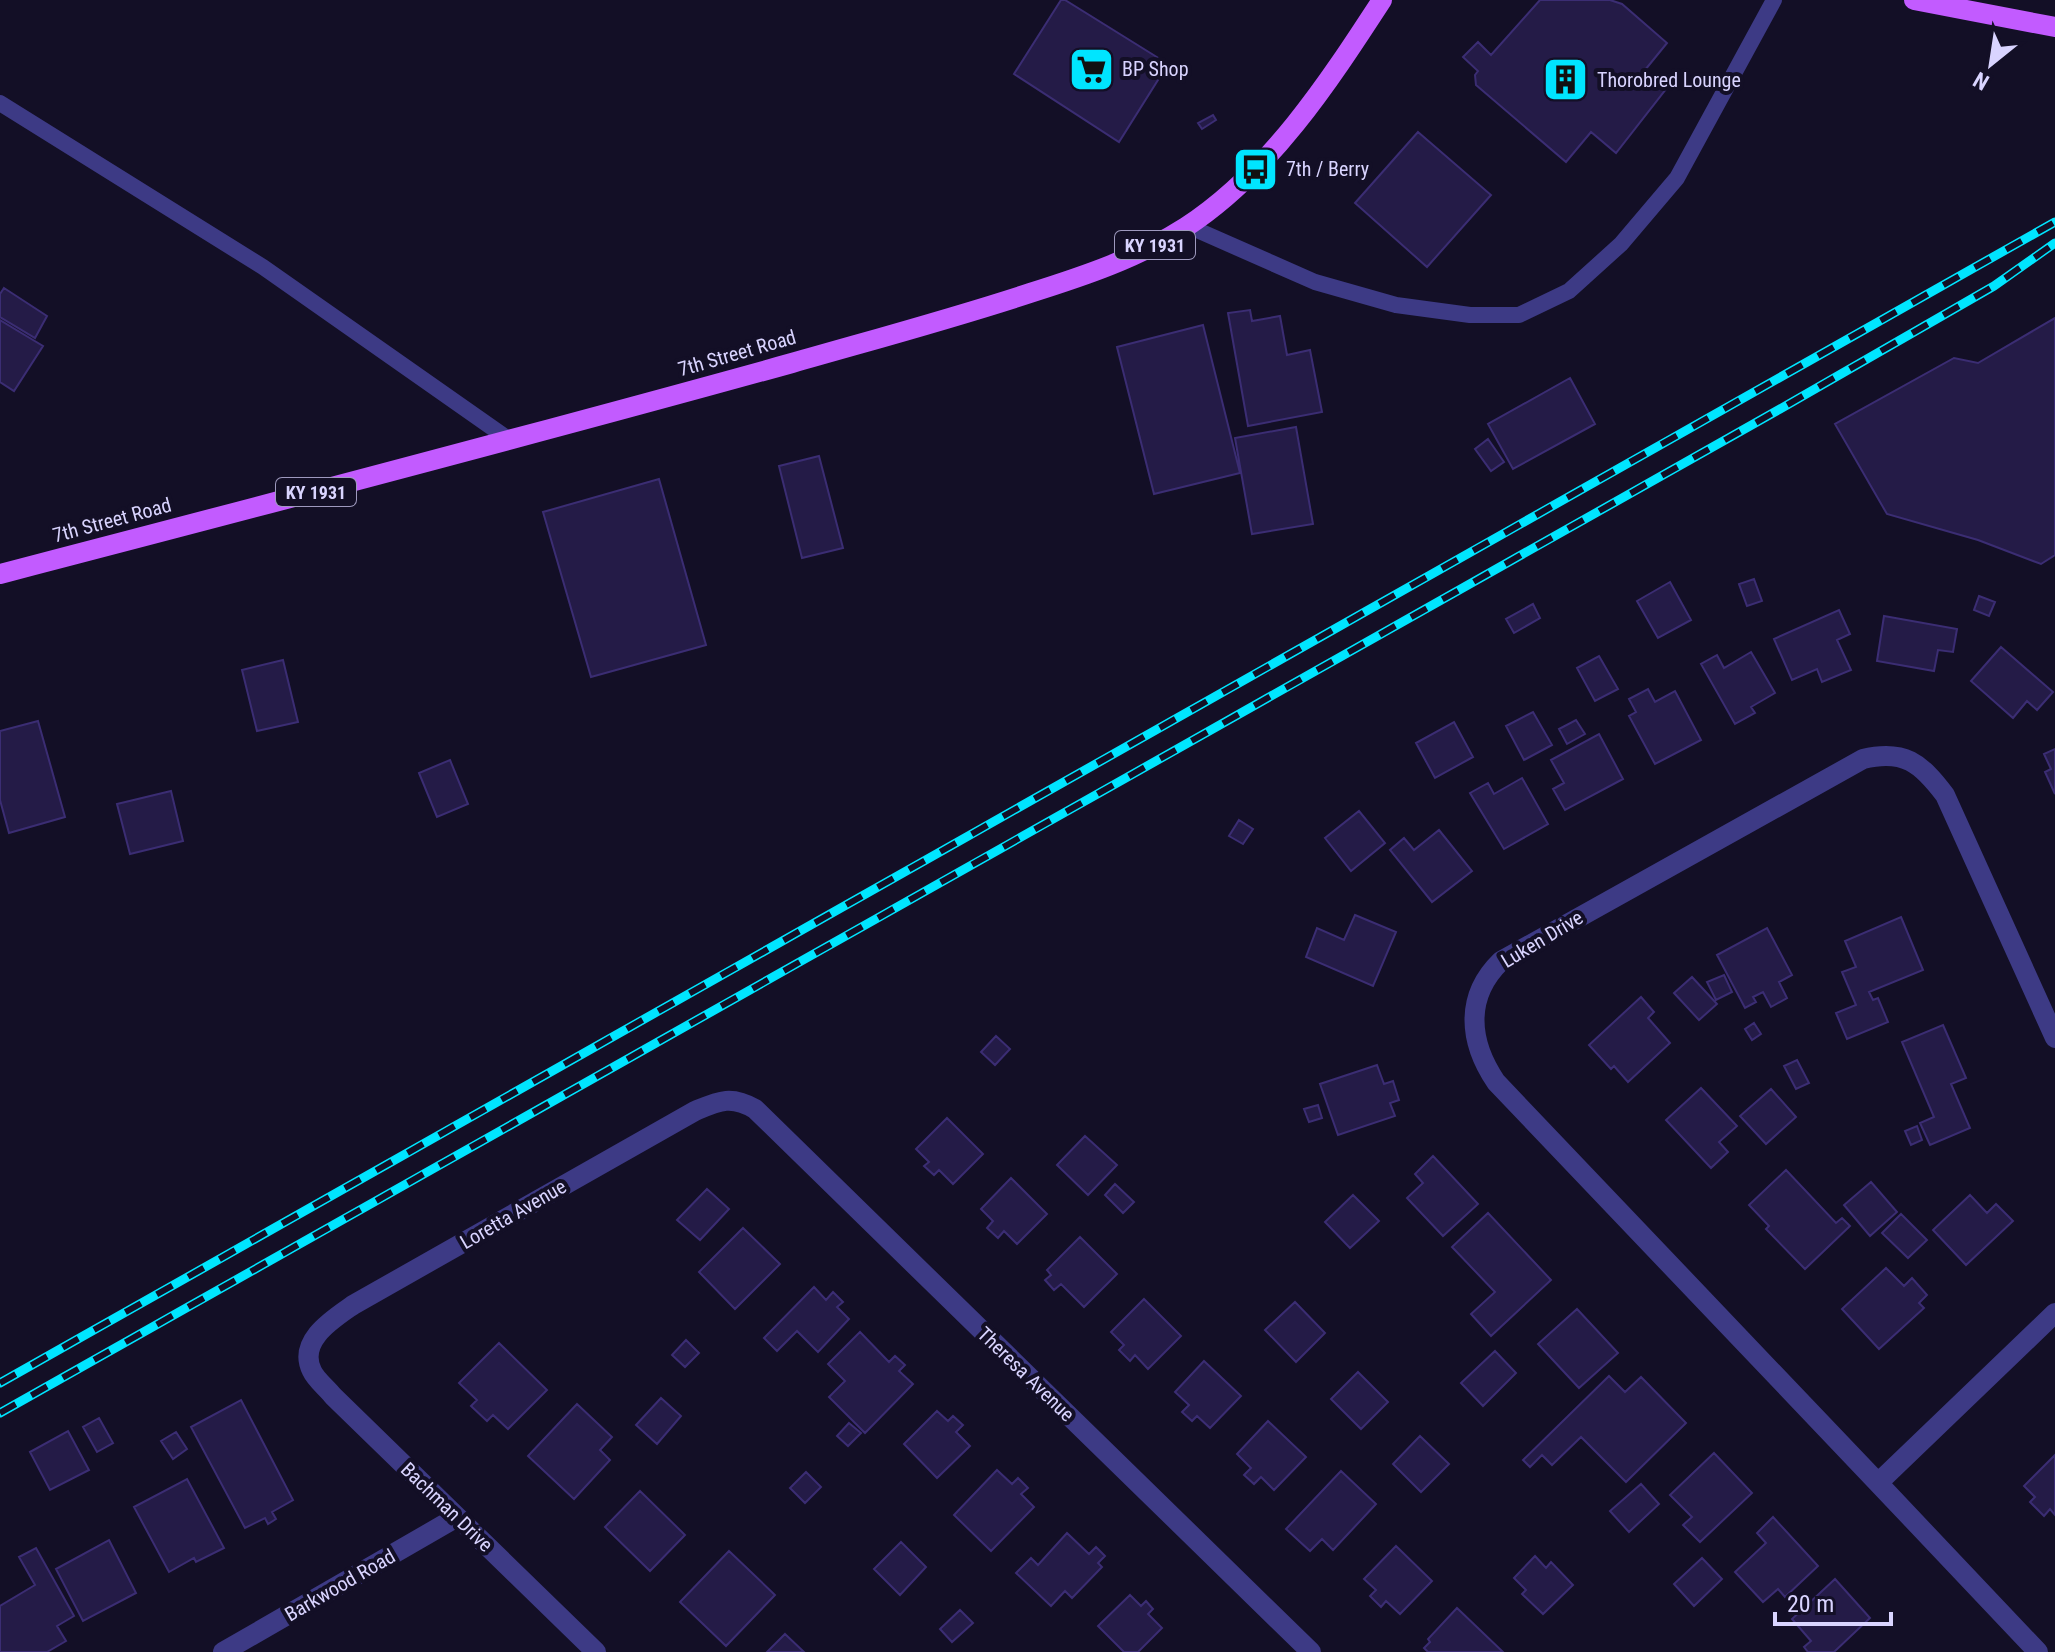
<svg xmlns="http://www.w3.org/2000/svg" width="2055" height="1652" viewBox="0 0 2055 1652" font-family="'Roboto Condensed',sans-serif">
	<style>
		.building { fill: #241b47; stroke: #3b2d73; stroke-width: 2 }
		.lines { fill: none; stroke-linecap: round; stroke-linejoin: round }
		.service { stroke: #3d3a85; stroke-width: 16 }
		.minor { stroke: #3d3a85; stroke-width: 20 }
		.primary { stroke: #c25bff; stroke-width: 20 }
		.rail-casing { stroke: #00e5ff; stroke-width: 9 }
		.rail { stroke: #130f26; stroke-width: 6; stroke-dasharray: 18; stroke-linecap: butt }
		.labels { text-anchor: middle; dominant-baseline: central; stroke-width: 8; stroke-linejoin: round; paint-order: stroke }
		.shield { fill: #130f26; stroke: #9e99be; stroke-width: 2 }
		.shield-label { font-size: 18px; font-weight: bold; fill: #d9d4ff }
		.poi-label { font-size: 20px; fill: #d9d4ff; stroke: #130f26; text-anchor: start }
		.street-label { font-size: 20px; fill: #d9d4ff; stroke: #130f26 }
	</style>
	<rect width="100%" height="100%" fill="#130f26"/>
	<path class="building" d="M1061,0h4l103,64 -49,78 -105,-68z
		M1540,0h70l12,4 45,39 -22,27 21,19 -50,64 -25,-21 -25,30 -90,-77 -1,-10 3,-4 -15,-14 15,-15 13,13z
		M1213,115l3,5 -14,9 -4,-6z
		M1418,132l73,63 -64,72 -72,-64z
		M4,288l43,28 -12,22 -35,-21v-23z
		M1250,310l2,11 28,-5 7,39 23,-5 12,62 -74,14 -20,-113z
		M2055,318v237l-14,9 -63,-24 -91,-26 -52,-90 119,-66 24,5z
		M0,320l43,26 -29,45 -14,-9z
		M1203,325l37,148 -86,21 -37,-147z
		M1570,378l25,46 -82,45 -25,-45z
		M1296,427l17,97 -61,10 -17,-96z
		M1488,439l16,23 -13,9 -16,-22z
		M819,456l24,92 -41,10 -23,-92z
		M659,479l47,166 -115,32 -48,-165z
		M1754,579l8,22 -15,5 -8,-22z
		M1670,582l21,38 -33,18 -21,-37z
		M1979,596l16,6 -6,14 -15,-6z
		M1533,604l7,14 -26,15 -8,-14z
		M1839,610l11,24 -13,6 14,30 -29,12 -5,-13 -25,11 -18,-41z
		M1884,616l73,13 -4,23 -15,-2 -4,21 -57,-10z
		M2001,647l52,45 -16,18 -10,-9 -14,17 -42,-37z
		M1751,652l24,41 -24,14 4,6 -20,11 -34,-60 16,-9 7,13z
		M1599,656l19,33 -23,12 -18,-33z
		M283,660l15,62 -41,9 -15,-61z
		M1648,689l7,13 20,-11 26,49 -46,24 -26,-48 7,-4 -7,-13z
		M1533,712l19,33 -28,15 -18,-34z
		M1576,720l9,14 -18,10 -8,-15z
		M38,721l27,96 -56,16 -9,-33v-69z
		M1454,722l19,35 -38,21 -19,-35z
		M1599,734l24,45 -58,31 -12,-21 11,-6 -13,-23z
		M2055,749v45l-10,-22 6,-3 -7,-15z
		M450,760l18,44 -31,13 -18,-44z
		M1522,778l26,46 -44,25 -34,-56 18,-10 6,11z
		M171,791l12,50 -53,13 -13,-50z
		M1359,811l26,32 -34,28 -26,-33z
		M1239,820l14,9 -10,15 -14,-8z
		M1439,830l33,41 -40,31 -42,-52 14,-12 10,12z
		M1355,915l41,17 -23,54 -67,-29 11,-29 27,12z
		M1901,917l22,53 -54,22 4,8 5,-2 10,24 -41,17 -11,-26 20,-8 -14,-33 14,-5 -11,-26z
		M1767,928l25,47 -13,7 8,16 -16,9 -8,-15 -10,5 3,5 -11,6 -28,-53z
		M1724,975l8,17 -16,8 -9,-18z
		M1692,977l25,27 -18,16 -25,-27z
		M1641,997l13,15 -6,6 22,25 -42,39 -14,-16 -3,3 -22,-24z
		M1754,1023l7,11 -9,6 -7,-11z
		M1943,1025l23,53 -15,6 19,44 -40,17 -10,-22 14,-6 -32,-75z
		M996,1036l14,13 -15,16 -14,-13z
		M1797,1060l12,23 -13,6 -12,-23z
		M1377,1065l7,19 9,-3 6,19 -9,3 5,13 -57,19 -18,-51z
		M1701,1088l36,38 -18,16 9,10 -17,16 -45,-48z
		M1771,1089l25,28 -30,27 -26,-28z
		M1318,1105l4,13 -13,4 -5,-13z
		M947,1118l36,36 -30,30 -14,-14 -5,5 -10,-9 5,-4 -13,-13z
		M1917,1126l5,14 -11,5 -6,-14z
		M1085,1136l32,29 -29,30 -31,-30z
		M1433,1156l45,48 -35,32 -36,-38 16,-15 -8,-9z
		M1786,1170l50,53 6,-5 8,8 -45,43 -39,-40 3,-3 -20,-21z
		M1011,1178l36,36 -30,30 -13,-13 -6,7 -11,-10 6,-7 -12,-12z
		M1871,1182l26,30 -27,24 -26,-31z
		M1115,1184l19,18 -11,11 -18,-18z
		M707,1189l22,20 -29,31 -23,-20z
		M1353,1195l26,26 -29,27 -25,-26z
		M1970,1195l17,18 9,-9 17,17 -47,44 -33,-35z
		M1488,1213l63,67 -60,56 -20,-22 24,-22 -43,-45z
		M1901,1214l26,26 -19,18 -26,-25z
		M743,1228l37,36 -45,45 -36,-37z
		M1080,1237l37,37 -33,33 -23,-23 -7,6 -9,-10 6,-5 -4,-5z
		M1886,1268l18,18 8,-8 15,17 -8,8 5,5 -45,41 -37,-40z
		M814,1287l12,13 7,-8 10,10 -6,5 12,12 -31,33 -21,-21 -20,20 -13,-13z
		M1144,1299l37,37 -33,33 -13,-14 -5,6 -11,-11 5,-5 -13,-13z
		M1295,1302l30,31 -29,29 -31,-32z
		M1577,1309l41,44 -39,35 -41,-44z
		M860,1332l29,30 6,-6 10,9 -6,6 14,13 -48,49 -36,-36 16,-16 -17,-17z
		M686,1340l13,13 -14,14 -13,-12z
		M499,1343l48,47 -39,39 -15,-14 -6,6 -16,-15 6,-6 -18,-17z
		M1495,1351l21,22 -33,33 -22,-23z
		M1204,1361l37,35 -31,32 -13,-12 -5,5 -10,-9 7,-7 -14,-13z
		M1358,1372l30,30 -27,27 -30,-30z
		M1609,1376l16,16 16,-15 45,46 -60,59 -45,-45 -29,28 -10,-10 -12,12 -7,-7z
		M661,1398l20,18 -24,28 -21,-19z
		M241,1400l52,100 -21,12 4,7 -8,5 -3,-6 -20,10 -54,-101z
		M577,1404l35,33 -12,13 10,10 -36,39 -46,-43z
		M937,1411l11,10 5,-5 10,9 -7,7 14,14 -33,32 -33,-34z
		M99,1418l14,25 -16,9 -14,-25z
		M1268,1421l38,36 -32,33 -13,-13 -7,7 -10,-9 7,-7 -14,-14z
		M849,1423l12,10 -13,13 -11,-10z
		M68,1431l21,39 -39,20 -20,-38z
		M176,1432l11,17 -14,10 -12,-18z
		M1420,1436l29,28 -28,28 -28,-28z
		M1714,1453l38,40 -52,49 -17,-17 9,-8 -22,-22z
		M2055,1455v60l-5,-6 -6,7 -14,-14 5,-5 -11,-11z
		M997,1470l15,14 6,-6 10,10 -7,6 13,13 -43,44 -37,-36z
		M1341,1471l35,33 -43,46 -11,-11 -12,12 -24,-22z
		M806,1472l15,15 -16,16 -15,-15z
		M187,1479l37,69 -28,14 -2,-4 -25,14 -35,-65z
		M1641,1484l18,20 -30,28 -19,-21z
		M640,1491l45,44 -35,36 -45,-44z
		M1773,1517l45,49 -33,31 -7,-8 -15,13 -28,-30 31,-29 -9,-10z
		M1067,1533l22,21 7,-7 9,9 -7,7 4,4 -30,31 -7,-7 -14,15 -35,-33 15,-15 7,7z
		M109,1540l27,53 -53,28 -27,-52z
		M901,1542l25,25 -26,28 -26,-26z
		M1396,1546l36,35 -32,33 -14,-13 -5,6 -11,-11 6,-6 -12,-11z
		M36,1548l38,68 -17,10 9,15 -19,11h-47v-46l35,-21 -16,-28z
		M729,1551l46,44 -49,51 -46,-44z
		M1535,1556l11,12 5,-6 22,23 -30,29 -21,-20 4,-4 -12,-12z
		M1702,1558l20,21 -28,27 -20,-22z
		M1835,1579l35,39 -36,34h-26l-4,-5 7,-6 -19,-22z
		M1130,1595l11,11 5,-5 7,8 -5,5 14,14 -24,24h-14l-26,-26z
		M1457,1608l46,44h-75l-4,-4 6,-6 -2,-3z
		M960,1610l13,13 -21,19 -12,-13z
		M785,1634l19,18h-37z"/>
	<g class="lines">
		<path class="service" d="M0,103l263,164 248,174
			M1188,226l127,56 81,23 74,10h49l50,-24 52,-47 56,-66 97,-178"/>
		<path class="minor" d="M2055,1038l-110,-243c-24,-32 -41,-46 -82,-36l-362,202c-37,36 -32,81 -5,121l382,401 177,-170
			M1878,1483l160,169
			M223,1652l234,-135
			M596,1652l-263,-256c-6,-8 -17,-16 -21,-25 -15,-30 21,-52 41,-66l342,-194c24,-10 36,-16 60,-2l556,543"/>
		<path class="primary" d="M1914,0l141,27
			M0,574c265,-69 529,-138 792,-211 80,-23 159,-44 238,-70 54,-17 108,-35 156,-66 84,-55 142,-144 196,-227"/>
		<defs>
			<path id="rail" d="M0,1383l2055,-1161
				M0,1413l1780,-1004 214,-123 61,-43"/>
		</defs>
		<use href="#rail" class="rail-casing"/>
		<use href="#rail" class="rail"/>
	</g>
	<defs>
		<symbol id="supermarket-square" viewBox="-11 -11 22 22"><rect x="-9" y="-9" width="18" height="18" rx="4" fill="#00e5ff" stroke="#130f26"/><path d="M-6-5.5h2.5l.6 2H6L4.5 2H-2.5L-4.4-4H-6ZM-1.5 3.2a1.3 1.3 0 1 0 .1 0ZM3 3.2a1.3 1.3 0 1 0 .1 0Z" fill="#111"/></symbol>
		<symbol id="building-square" viewBox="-11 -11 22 22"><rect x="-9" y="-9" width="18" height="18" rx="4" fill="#00e5ff" stroke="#130f26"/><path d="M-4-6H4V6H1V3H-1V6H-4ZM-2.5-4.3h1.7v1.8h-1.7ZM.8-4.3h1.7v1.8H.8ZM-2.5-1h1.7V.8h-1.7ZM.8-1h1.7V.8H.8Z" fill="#111"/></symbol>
		<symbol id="bus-square" viewBox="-11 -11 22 22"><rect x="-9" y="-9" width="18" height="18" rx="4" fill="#00e5ff" stroke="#130f26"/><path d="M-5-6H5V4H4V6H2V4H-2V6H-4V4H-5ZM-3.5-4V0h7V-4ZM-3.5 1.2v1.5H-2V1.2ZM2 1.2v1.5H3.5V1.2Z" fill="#111"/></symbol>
	</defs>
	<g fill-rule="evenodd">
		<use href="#supermarket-square" x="1066" y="44" width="51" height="51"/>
		<use href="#building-square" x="1540" y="54" width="51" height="51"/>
		<use href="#bus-square" x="1230" y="144" width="51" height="51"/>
	</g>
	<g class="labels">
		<g class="shield">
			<rect x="1115" y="231" width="80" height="28" rx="6"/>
			<rect x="276" y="478" width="80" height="28" rx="6"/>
		</g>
		<g class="shield-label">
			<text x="1155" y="245">KY 1931</text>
			<text x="316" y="492">KY 1931</text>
		</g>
		<g class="poi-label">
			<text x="1122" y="69">BP Shop</text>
			<text x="1597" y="80">Thorobred Lounge</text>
			<text x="1286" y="169">7th / Berry</text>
		</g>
		<g class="street-label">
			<text transform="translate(737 353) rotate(-16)">7th Street Road</text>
			<text transform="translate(112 520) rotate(-15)">7th Street Road</text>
			<text transform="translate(1542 939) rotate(-31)">Luken Drive</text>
			<text transform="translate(513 1214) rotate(-30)">Loretta Avenue</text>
			<text transform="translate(1026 1374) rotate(44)">Theresa Avenue</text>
			<text transform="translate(447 1507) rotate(44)">Bachman Drive</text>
			<text transform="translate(340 1585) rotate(-30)">Barkwood Road</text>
		</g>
	</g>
	<g transform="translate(1991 64) rotate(210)" stroke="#130f26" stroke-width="6" paint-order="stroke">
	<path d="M0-6L14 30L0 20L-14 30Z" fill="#d9d4ff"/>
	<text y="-12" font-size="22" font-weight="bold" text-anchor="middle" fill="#d9d4ff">N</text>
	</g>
	<path d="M1775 1612v12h116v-12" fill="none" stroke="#d9d4ff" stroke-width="4"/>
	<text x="1787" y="1612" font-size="24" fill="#d9d4ff" stroke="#130f26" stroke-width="6" paint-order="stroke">20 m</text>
</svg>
